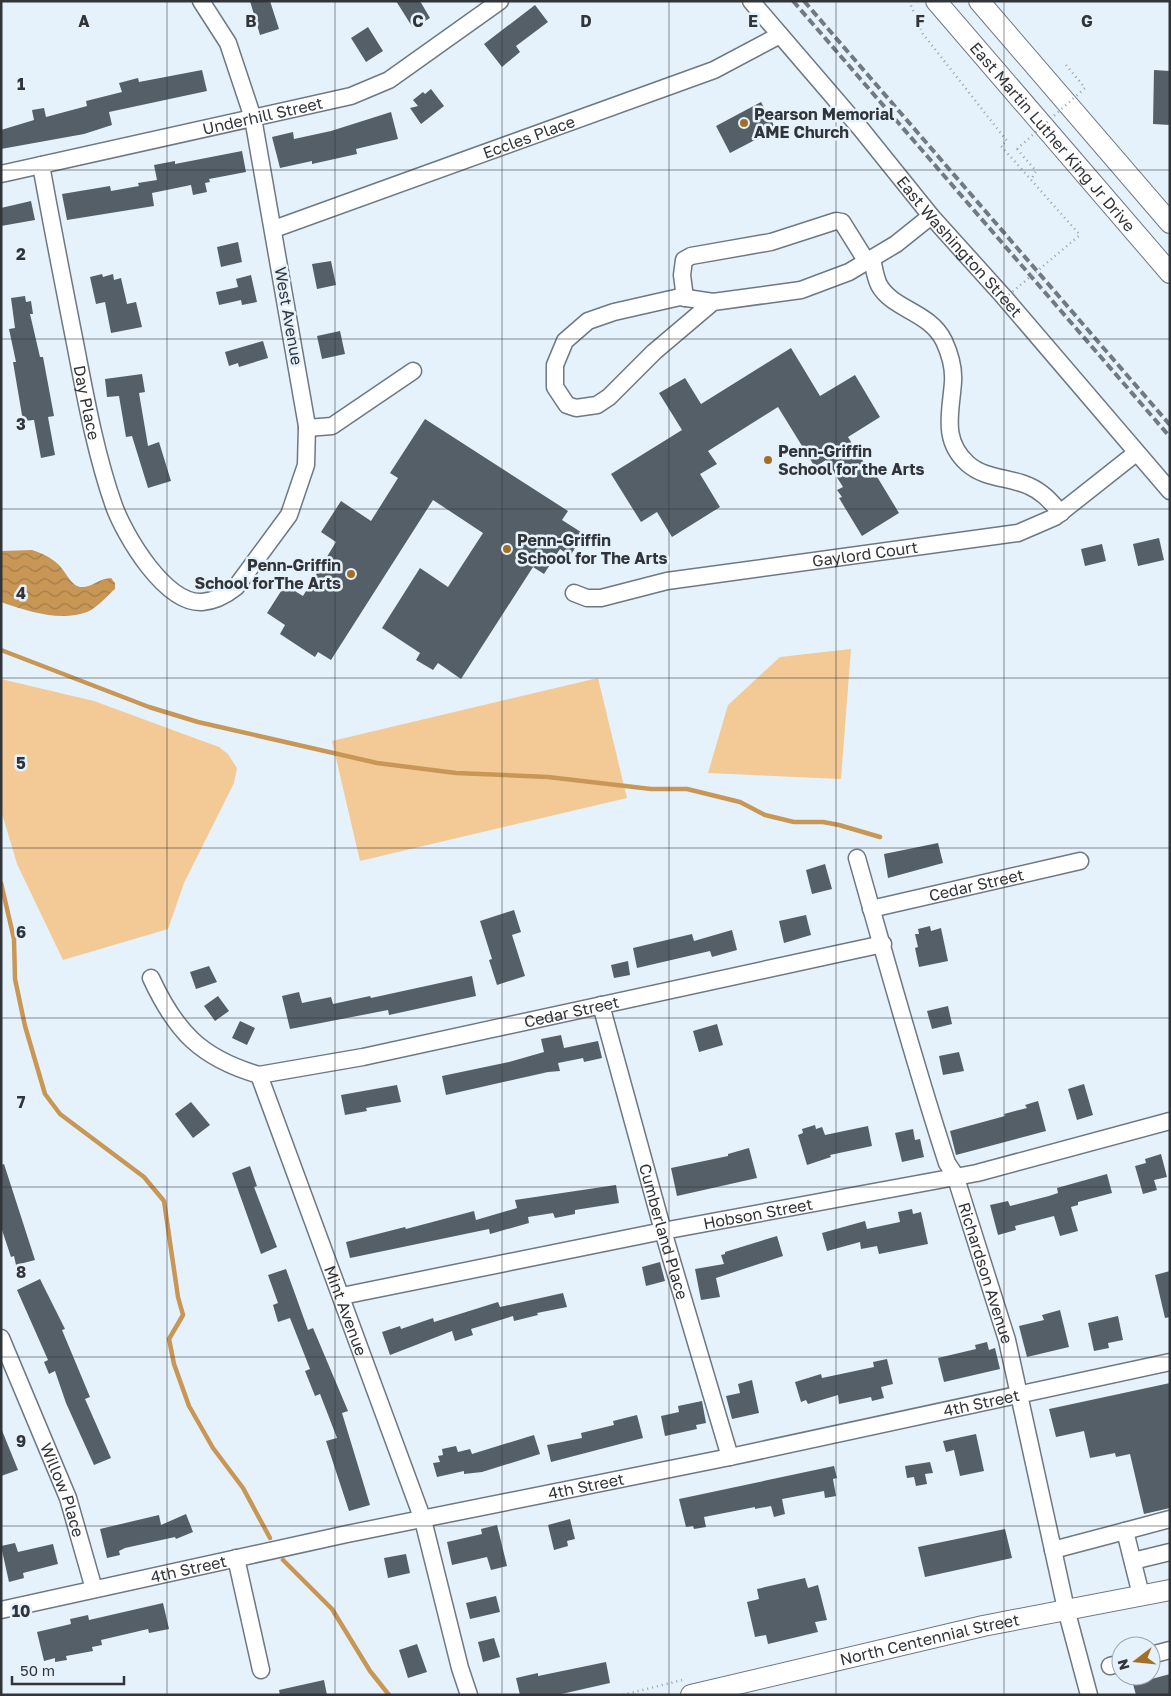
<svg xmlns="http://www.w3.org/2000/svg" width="1171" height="1696" viewBox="0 0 1171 1696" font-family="'Golos Text',sans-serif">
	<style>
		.green { fill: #f3ca96 }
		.water { fill: url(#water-waves) }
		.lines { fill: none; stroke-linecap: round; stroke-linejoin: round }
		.stream { stroke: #c89756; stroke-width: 4.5 }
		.building { fill: #545f67 }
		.minor-casing { stroke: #6d7981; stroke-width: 19 }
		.major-casing { stroke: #6d7981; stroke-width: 22 }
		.path { stroke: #98a1a8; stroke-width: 2.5; stroke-dasharray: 1 4; stroke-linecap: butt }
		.minor { stroke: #fff; stroke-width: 16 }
		.major { stroke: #fff; stroke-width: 20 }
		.rail { stroke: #72797f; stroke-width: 4; stroke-dasharray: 8 4; stroke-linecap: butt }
		.path-bridge { stroke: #98a1a8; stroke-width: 2.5; stroke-dasharray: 1 4; stroke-linecap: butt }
		.grid { fill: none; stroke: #313539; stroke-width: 1; stroke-opacity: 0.55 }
		.poi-dot { fill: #a16f25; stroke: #e5f2fc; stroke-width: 2 }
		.labels { text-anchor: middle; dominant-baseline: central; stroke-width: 5; stroke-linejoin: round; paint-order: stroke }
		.poi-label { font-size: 16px; font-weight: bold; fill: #313539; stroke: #e5f2fc; text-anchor: start }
		.street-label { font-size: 16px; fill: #313539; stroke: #e5f2fc }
		.grid-label { font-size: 16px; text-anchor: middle; font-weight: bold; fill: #313539; stroke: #e5f2fc; stroke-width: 5; stroke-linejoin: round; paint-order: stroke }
	</style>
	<defs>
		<pattern id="water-waves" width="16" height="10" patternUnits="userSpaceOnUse" patternTransform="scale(1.25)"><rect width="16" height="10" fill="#c89756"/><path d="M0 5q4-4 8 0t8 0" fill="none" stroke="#a37c48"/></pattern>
	</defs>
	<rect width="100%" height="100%" fill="#e5f2fc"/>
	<path class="green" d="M851,649l-10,130 -133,-6 20,-68 52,-48z
		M598,678l29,120 -267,63 -28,-120z
		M1,679l93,22 125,46 9,7 9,14 -3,15 -50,100 -16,46 -105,31 -46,-96 -16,-54z"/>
	<path class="water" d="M32,550c10,3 20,8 27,15 7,7 12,21 22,22 10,1 19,-9 30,-9l4,5v6c-9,8 -18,19 -28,23 -27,10 -60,-1 -86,-10v-51z"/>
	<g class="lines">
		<path class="stream" d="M1,650l148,57 49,15 179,41 79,10 92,4 103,12h36l53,13 25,13 29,7h29l16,3 41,12
			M1,883l13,56 1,40 10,47 20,68 15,20 84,63 20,24 14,96 5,18 -14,24 5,25 15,42 24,42 30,40 27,50
			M283,1560l49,49 38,62 19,24"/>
	</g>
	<path class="building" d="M250,1h20l9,28 -19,6z
		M396,1h24l10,17 -17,10z
		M535,5l13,17 -32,24 4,6 -18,15 -18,-23z
		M368,27l15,24 -17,11 -15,-24z
		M202,70l5,21 -98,21 3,13 -28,9 -83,15v-19l33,-10 -2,-10 12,-2 2,9 41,-11 -1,-5 36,-9 -3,-9 19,-5 1,4z
		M1154,70l16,1v54l-17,-1z
		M431,89l13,17 -23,18 -11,-16 8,-2 -5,-6 10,-8 2,2z
		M761,102l15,27 -46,24 -14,-27z
		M391,112l7,27 -42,10 1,5 -45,10v-3l-32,7 -8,-31 21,-5 1,7 37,-8z
		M242,151l4,21 -37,7 1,3 -5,1 2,9 -14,3 -2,-10 -39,8 2,13 -87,14 -5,-26 48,-8 1,5 28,-5 -1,-3 19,-3 -3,-15 21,-4v3z
		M31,201l4,19 -34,6v-18z
		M238,242l4,20 -21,5 -4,-20z
		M331,261l5,24 -19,4 -5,-25z
		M102,274l1,3 10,-3 1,6 7,-2 6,26 9,-2 6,25 -31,6 -6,-31 -9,2 -6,-27z
		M251,275l6,27 -15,3 -1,-5 -22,5 -3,-13 22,-5 -2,-8z
		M25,296l1,6 5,-1 2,13h-3l10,43h3l11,59 -6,1 7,38 -14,3 -7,-38 -11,1 -10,-59h3l-7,-33 6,-1 -4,-30z
		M340,331l5,23 -23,5 -5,-23z
		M263,341l5,17 -29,9 -1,-4 -9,3 -4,-14z
		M791,348l29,48 35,-21 25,42 -32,20 25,40 3,-2 23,38 -37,23 -23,-38 3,-1 -5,-7 6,-3 -17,-27 -11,7 -37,-60 -70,44 9,13 -17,10 20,33 -48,30 -15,-25 -16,10 -30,-48 71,-44 -23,-37 26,-15 16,26z
		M142,374l3,18 -6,1 9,53 11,-4 12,39 -23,7 -16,-52 -6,1 -7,-41 -12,1 -2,-18z
		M425,419l143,92 -6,9 22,14 -14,22 -10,-7 -16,25 -11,-7 -72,112 -23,-16 -5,7 -17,-10 4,-7 -38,-25 38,-60 28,19 35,-54 -50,-33 -102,160 -13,-8 -3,5 -35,-23 5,-9 -18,-12 18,-28 18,11 33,-54 -15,-10 20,-31 30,20 27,-43 -8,-5z
		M1159,538l5,22 -26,6 -5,-22z
		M1102,544l4,17 -21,5 -4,-17z
		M938,843l5,20 -55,15 -4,-24z
		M825,864l7,25 -20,5 -6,-24z
		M514,910l7,22 -9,3 13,41 -28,9 -8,-25 3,-1 -12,-38z
		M806,915l5,20 -27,8 -5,-22z
		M930,926l1,5 10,-3 7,33 -29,6 -4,-19 3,-1 -3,-13h4l-1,-5z
		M732,930l5,20 -25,7 -2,-6 -73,17 -4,-20 59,-14 2,7z
		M628,961l2,14 -16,3 -3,-13z
		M209,966l8,16 -21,7 -6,-17z
		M472,976l4,20 -87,19 -1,-5 -98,19 -8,-33 17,-4 3,11 29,-6 2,7 37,-8 1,2z
		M218,996l11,15 -14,10 -11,-15z
		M948,1006l4,18 -20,5 -5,-18z
		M240,1021l15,7 -8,17 -15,-7z
		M717,1024l6,21 -24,7 -6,-21z
		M561,1035l3,13 34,-7 4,17 -18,4 -1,-4 -25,5 2,8 -12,1 -102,23 -4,-19 67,-14 35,-10 -3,-13z
		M959,1052l5,19 -21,4 -4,-19z
		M1084,1084l9,31 -16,5 -9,-31z
		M397,1085l4,17 -35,6 1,3 -22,4 -4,-20z
		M1038,1101l8,30 -90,24 -6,-24 55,-15 -1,-2 23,-6 -2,-3z
		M191,1102l19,23 -17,13 -18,-24z
		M815,1125l1,4 6,-2 3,8 43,-9 4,20 -42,9 1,2 -24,8 -9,-30 5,-2 -1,-4z
		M913,1129l2,11 5,-1 4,18 -22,5 -7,-29z
		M749,1148l8,30 -80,18 -6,-28 57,-12v-2z
		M1161,1154l6,23 -13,3 3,10 -14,4 -8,-28 11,-3 -1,-4z
		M4,1164l31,96 -19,5 -2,-9 -3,1 -10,-30v-62z
		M250,1166l7,20 -3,1 23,60 -16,7 -29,-81z
		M1107,1174l5,19 -34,9v3l-7,2 7,24 -18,5 -6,-20 -39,10 1,4 -18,5 -8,-30 18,-4 2,5 39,-10 9,-3 -1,-5z
		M616,1185l3,18 -44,7v4l-20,4 -2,-5 -25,4 1,6 -39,11 -1,-5 -139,29 -4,-16 59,-15 1,2 68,-18 2,9 41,-12 -2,-8z
		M912,1209l1,5 8,-2 7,32 -49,10 -2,-8 -16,3 -1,-7 -33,9 -5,-18 43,-12 2,8 33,-7 -2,-10z
		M777,1236l6,20 -67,22 4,19 -19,3 -6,-31 29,-5 -3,-9 4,-1v-2z
		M660,1262l5,19 -19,5 -4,-19z
		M286,1269l22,61 5,-2 35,83 -6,2 28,92 -21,6 -23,-70 11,-3 -17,-44 -5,2 -10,-25 5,-2 -20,-51 -12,4 -5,-17 5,-2 -10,-28z
		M1170,1271v46l-5,1 -10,-43z
		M40,1279l25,50 -3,1 28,67 -5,2 26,59 -17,7 -28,-62 -11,-32 -6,3 -5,-12 4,-2 -31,-70z
		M563,1293l4,14 -30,6 1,2 -24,6 -1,-5 -42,13 2,6 -18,6 -3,-10 -62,24 -8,-23 18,-6 1,3 32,-11 1,4 64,-20 2,5z
		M1060,1310l9,37 -42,10 -8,-31 25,-6 -2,-5z
		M1118,1316l5,24 -15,3 1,5 -15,3 -6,-28z
		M987,1342l2,8 6,-2 5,21 -56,13 -6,-24 38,-9 -1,-4z
		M887,1359l6,25 -12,3 3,11 -12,3 -1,-4 -32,7 -1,-9 -30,9 -2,-4 -5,2 -6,-20 26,-8 1,4 52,-11 -1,-5z
		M752,1380l7,33 -27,6 -6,-23 14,-3 -2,-9z
		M1170,1383v125l-26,6 -14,-60 -14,3 -1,-4 -25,5 -6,-27 -28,6 -7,-28z
		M702,1401l4,22 -10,2 1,4 -32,7 -4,-20 18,-4 -1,-6z
		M637,1415l6,23 -92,24 -4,-17 35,-7 -1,-5 33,-8 -1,-4z
		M1,1428l17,42 -17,6z
		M976,1434l8,37 -24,5 -6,-26 -8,2 -3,-11z
		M534,1435l6,19 -58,18 -18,2v-3l-27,6 -4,-14 7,-1 -2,-6 5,-1 -1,-6 14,-3 2,6 12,-3 2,5z
		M930,1462l3,11 -8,1 2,10 -11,2 -2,-9 -7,1 -2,-12z
		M834,1466l3,12 -4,1 3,17 -11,2 -1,-7 -42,8 3,15 -11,3 -3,-11 -16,3v-2l-51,10 2,10 -12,2 -1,-3 -7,1 -7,-28z
		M186,1514l7,18 -17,7 -1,-2 -50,11 -6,3 1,4 -13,3 -7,-29 59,-14 2,10z
		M570,1519l5,20 -8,2 1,5 -14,4 -6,-25z
		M497,1525l10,41 -16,4 -4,-13 -35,8 -5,-23 35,-8 -1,-5z
		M1005,1529l7,29 -87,19 -7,-30z
		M15,1543l3,9 35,-8 5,20 -35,9 1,5 -15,4 -8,-36z
		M406,1554l4,19 -22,5 -4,-20z
		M805,1578l3,10 10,-3 9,35 -12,2 3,10 -50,12 -2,-9 -11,2 -8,-35 12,-3 -2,-10z
		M496,1596l4,16 -30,7 -4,-16z
		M163,1603l6,26 -20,4 -1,-4 -47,11 1,5 -10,2 1,4 -27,5 1,4 -12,2v-4l-11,3 -7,-29 34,-8 -1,-5 18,-4 1,5z
		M494,1638l6,19 -17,5 -5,-20z
		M417,1644l10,28 -19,6 -9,-28z
		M606,1662l4,21 -53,12h-37l-4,-17 22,-5v3z
		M1170,1674v21h-34l-3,-11z
		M324,1680l3,15h-47l-1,-5z"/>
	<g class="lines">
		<defs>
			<g id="minor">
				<path id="s1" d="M751,1l110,128 70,87 73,81 166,194"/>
				<path id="s2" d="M41,165c11,61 23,122 35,183 10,52 20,107 38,158 11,30 51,98 88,96 13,-1 24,-7 34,-15l53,-72 17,-50 1,-39 -54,-308 -25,-75 -27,-42"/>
				<path id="s3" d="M1,174l350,-78 38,-16 111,-79"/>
				<path id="s4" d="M274,229l440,-159 66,-35"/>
				<path d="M872,259c2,8 3,18 7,26 14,25 50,26 65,56 6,13 10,27 9,41 -2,30 -12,58 15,82 17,15 42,13 61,22 14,6 22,16 32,27"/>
				<path d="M685,298l-3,-23 2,-15 7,-4 80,-14 65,-21 6,1 25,40"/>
				<path d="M713,302l-59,50 -45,45 -12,8 -21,3 -9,-3 -12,-18v-22l10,-24 23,-20 26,-9 66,-15 33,5 88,-12 48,-18 47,-28 35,-28"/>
				<path d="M307,428l25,-2 81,-55"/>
				<path id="s5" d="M574,593l13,5h14l66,-17 351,-48 37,-16 81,-64"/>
				<path id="s6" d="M857,858c29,102 57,204 90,305l8,12 52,165 59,269 23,86"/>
				<path id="s7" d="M871,909l209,-48"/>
				<path id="s8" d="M151,978c25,54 50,80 108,97l164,445 37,148 9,27"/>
				<path id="s9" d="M601,1005l62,226 67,226"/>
				<path id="s10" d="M259,1075l104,-18 520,-113"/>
				<path id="s11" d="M342,1296l321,-65 314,-58 193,-52"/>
				<path id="s12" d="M1,1338l67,160 26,91"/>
				<path d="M1125,1531l45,-12"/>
				<path d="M1053,1550l72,-19 16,64"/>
				<path d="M236,1558l25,112"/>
				<path d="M1133,1561l37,-9"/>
				<path id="s13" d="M1,1610l346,-76 383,-77 440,-95"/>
				<path d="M1151,1655l19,-5"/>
				<path d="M1110,1666l11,-3"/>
			</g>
			<g id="major">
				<path id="s14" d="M936,1l234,272"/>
				<path d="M979,1l191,222"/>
				<path id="s15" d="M691,1695l292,-69 187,-36"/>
			</g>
		</defs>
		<use href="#minor" class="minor-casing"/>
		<use href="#major" class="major-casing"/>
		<path class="path" d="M909,1l14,33 84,107 -6,5 79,89
			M1066,65l19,23
			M1017,149l19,22 -5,9
			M623,1695l59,-15"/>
		<use href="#minor" class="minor"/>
		<use href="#major" class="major"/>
		<path class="rail" d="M793,1l377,436
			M804,1l366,424"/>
		<path class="path-bridge" d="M1017,149l68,-61
			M1005,298l75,-63"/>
	</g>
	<path class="grid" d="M167,1v1694M335,1v1694M502,1v1694M669,1v1694M836,1v1694M1004,1v1694M1,170h1169M1,339h1169M1,509h1169M1,678h1169M1,848h1169M1,1018h1169M1,1187h1169M1,1357h1169M1,1526h1169"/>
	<g class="poi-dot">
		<circle cx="744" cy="123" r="5"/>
		<circle cx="768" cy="460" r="5"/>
		<circle cx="507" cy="549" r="5"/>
		<circle cx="351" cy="574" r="5"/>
	</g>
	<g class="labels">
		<g class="poi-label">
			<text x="754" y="114">Pearson Memorial<tspan x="754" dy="18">AME Church</tspan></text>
			<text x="778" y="451">Penn-Griffin<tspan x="778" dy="18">School for the Arts</tspan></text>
			<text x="517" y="540">Penn-Griffin<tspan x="517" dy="18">School for The Arts</tspan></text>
			<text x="341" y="565" text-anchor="end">Penn-Griffin<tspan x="341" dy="18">School forThe Arts</tspan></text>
		</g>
		<g class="street-label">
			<text stroke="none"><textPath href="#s3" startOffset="268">Underhill Street</textPath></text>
			<text stroke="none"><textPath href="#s4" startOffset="271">Eccles Place</textPath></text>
			<text stroke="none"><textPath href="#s14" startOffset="179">East Martin Luther King Jr Drive</textPath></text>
			<text stroke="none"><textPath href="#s1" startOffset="322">East Washington Street</textPath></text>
			<text transform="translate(289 316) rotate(80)">West Avenue</text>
			<text stroke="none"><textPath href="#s2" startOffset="242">Day Place</textPath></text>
			<text stroke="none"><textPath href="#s5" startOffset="296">Gaylord Court</textPath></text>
			<text stroke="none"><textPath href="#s7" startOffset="108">Cedar Street</textPath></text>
			<text stroke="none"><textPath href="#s10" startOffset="319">Cedar Street</textPath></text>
			<text stroke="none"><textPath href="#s11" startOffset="424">Hobson Street</textPath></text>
			<text stroke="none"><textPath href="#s9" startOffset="235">Cumberland Place</textPath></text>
			<text stroke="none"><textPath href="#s6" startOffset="435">Richardson Avenue</textPath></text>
			<text stroke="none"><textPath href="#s8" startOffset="402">Mint Avenue</textPath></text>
			<text stroke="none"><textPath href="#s13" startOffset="1002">4th Street</textPath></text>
			<text stroke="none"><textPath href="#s13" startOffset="598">4th Street</textPath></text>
			<text stroke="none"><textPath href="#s12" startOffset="164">Willow Place</textPath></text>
			<text stroke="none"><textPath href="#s13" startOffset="192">4th Street</textPath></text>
			<text stroke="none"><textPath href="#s15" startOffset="245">North Centennial Street</textPath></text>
		</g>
	</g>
	<g class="grid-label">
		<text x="84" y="27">A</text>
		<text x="251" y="27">B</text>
		<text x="418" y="27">C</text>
		<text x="586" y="27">D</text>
		<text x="753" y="27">E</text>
		<text x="920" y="27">F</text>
		<text x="1087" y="27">G</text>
		<text x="21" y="90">1</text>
		<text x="21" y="260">2</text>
		<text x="21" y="430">3</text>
		<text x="21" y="599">4</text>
		<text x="21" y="769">5</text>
		<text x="21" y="938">6</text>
		<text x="21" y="1108">7</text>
		<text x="21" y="1278">8</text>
		<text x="21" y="1447">9</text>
		<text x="21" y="1617">10</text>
	</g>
	<rect width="1171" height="1696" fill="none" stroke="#313539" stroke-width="5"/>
	<g transform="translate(1136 1661) rotate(254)"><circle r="24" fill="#e5f2fc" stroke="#9da6ae"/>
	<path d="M0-4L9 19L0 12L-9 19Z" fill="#a16f25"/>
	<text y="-8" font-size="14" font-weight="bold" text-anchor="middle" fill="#313539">N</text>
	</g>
	<path d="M12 1676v8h112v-8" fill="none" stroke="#313539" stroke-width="2.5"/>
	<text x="20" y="1676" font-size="15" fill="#313539" stroke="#e5f2fc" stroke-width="4" paint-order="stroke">50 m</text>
</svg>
